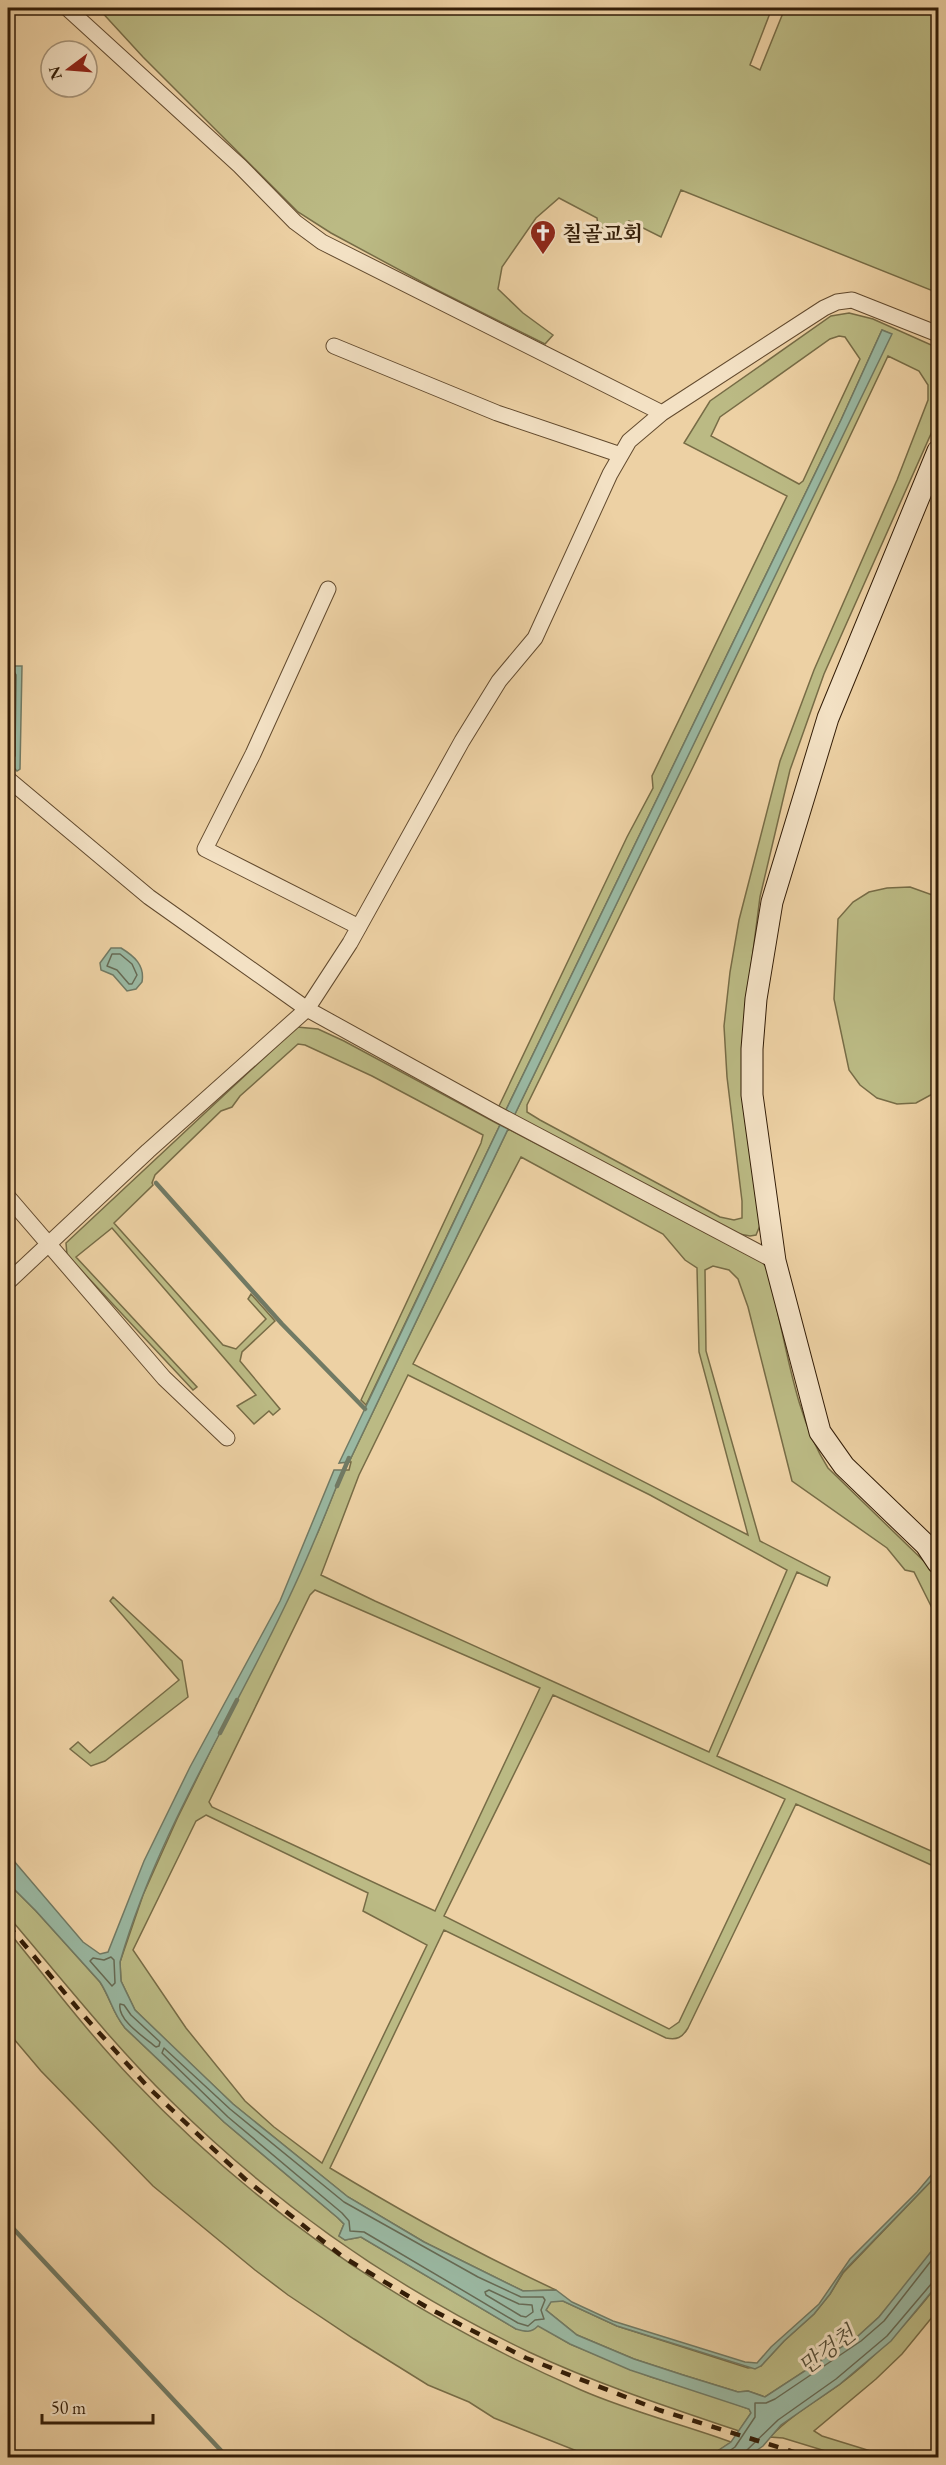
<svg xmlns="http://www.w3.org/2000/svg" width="946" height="2465" viewBox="0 0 946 2465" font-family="'EB Garamond','Noto Serif KR',serif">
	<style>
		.green { fill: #bbba84; stroke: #776c46; stroke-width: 1.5; fill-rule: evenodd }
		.water { fill: #9ab8a2; stroke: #717a64; stroke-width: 1.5 }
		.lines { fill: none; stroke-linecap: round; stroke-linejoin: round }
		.shore { stroke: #666a54; stroke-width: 1.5 }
		.stream { stroke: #717a64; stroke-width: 4.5 }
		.street-casing { stroke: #624a2e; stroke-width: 17 }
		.secondary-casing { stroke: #331d07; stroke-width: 23 }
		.street { stroke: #f3e1c4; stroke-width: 15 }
		.secondary { stroke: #f3e1c4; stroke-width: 21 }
		.rail { stroke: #331d07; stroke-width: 4.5; stroke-dasharray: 10 10; stroke-linecap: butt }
		.labels { text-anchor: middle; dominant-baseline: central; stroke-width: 6; stroke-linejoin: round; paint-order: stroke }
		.poi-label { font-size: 21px; font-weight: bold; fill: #331d07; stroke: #f3e1c4; text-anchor: start }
		.water-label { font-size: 22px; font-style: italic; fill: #524c36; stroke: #f3e1c4 }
	</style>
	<rect width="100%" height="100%" fill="#edd1a4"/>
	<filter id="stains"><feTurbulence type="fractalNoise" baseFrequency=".00333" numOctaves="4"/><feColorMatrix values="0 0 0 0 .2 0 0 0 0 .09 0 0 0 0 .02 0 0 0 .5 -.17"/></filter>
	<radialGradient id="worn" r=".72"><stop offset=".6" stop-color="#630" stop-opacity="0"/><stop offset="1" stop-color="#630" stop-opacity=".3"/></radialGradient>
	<path class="green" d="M98,8h674l-22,57 10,5 25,-62h153v285l-257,-103 -20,47 -32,-16 -15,11 -16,-6 -1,-8 -38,-20 -23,20 -34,49 -4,22 25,24 30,22 -8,9 -112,-56 -102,-55 -33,-21 -155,-155z
		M849,313l24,6 65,29v70l-114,256 -34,96 -30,127 -16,125 17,201 -5,12 -6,1 -16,-3 -220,-117 377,-782 -9,-4 -41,90 -336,692 -6,-6 128,-269 26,-49 -1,-12 135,-280 -103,-53 26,-42 121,-85zM839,336l6,1 15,22 -57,122 -4,3 -88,-48 9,-19 110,-78zM888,356l31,15 9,14v15l-31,80 -83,190 -34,91 -41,159 -9,52 -6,54 3,51 15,124v17l-8,2 -14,-3 -180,-97 -13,-8v-7l166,-338z
		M910,887l28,10v194l-22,12 -19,1 -20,-6 -17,-13 -11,-15 -15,-71 4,-80 15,-17 16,-10 18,-4z
		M297,1027l21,2 26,12 156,84 -134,280 -5,-5 120,-257 2,-8 -111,-59 -67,-31 -7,-1 -58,52 -8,11 -11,4 -66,64 -3,8 1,2 -39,38 109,122 13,4 30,-30 -18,-20 3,-5 24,27 -33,31 -2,9 40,48 -7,6 -4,-4 -15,13 -17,-18 19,-11 -144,-167 -36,29 121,130 -4,3 -126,-135 -1,-12z
		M508,1129l254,133c13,13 12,38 17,56 11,50 21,106 49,150l104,101 6,10v41l-24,-48 -9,-2 -18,-22 -95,-67 -44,-174 -10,-28 -9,-9 -16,-4 -8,4 1,81 54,190 70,36 -3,9 -30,-14 -80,184 221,98v14l-142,-64 -108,224c-6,10 -11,12 -22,10l-222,-108 -114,238c74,45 148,86 226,122l-33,1 -99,-49 -76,-45 -115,-93 -61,-58 -37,-36 -14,-29 -1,-19 23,-67 34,-76 141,-287 25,-62h6l2,-8h-2zM521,1157l142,77 22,26 12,8 2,84 49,183 -335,-171zM408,1375l242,120 137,75 -78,182 -334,-151 -54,-26 38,-100zM315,1590l225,98 -105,223 -223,-104 -3,-5 101,-207zM553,1695l232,104 -106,223 -10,7 -225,-113zM206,1815l162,78 -5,18 64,34 -105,218 -48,-36 -29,-26 -59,-73 -53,-78 63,-129z
		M113,1597l69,64 6,36 -83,64 -14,5 -21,-17 8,-7 12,11 89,-73 -69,-79z
		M8,1883l28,28 64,71c11,17 12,30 25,46l99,94 114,96 6,6 -5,12 6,4 16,-3 155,92 22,-4 32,19 81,33 63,19 35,13 2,4 -12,18c-71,-24 -142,-47 -210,-79 -132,-63 -254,-148 -358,-251 -59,-58 -110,-123 -163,-185z
		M8,1931c41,50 80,102 125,149 127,134 279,236 448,310 48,21 100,34 150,52l-21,14 -6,-3 -9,4h-103l-98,-39 -25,-16 -41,-17 -74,-46 -66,-44 -33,-25 -102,-84 -112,-115 -33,-39z
		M938,2174v69l-28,37 -31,37 -22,20 -92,60 -17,-6 -10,1 -55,-17 -49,-16 -57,-24 -31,-25 5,-9h12l54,25 131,42 13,-2 23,-25 30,-27 16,-20 13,-21z
		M938,2284v26l-36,44 -26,25 -62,52 8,5 68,21h-45l-62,-19 -13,-1c20,-21 45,-35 69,-52 38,-29 70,-63 99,-101z"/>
	<path class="water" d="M882,330l10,4 -378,782 -9,-4 336,-692z
		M8,666h14l-2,103 -3,2 -9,-9z
		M111,948h10c13,8 24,17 21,34l-6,7 -9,2 -14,-16 -12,-5 -1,-7z
		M500,1125l8,4 -159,333 -10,1z
		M334,1470h9c-18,46 -37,93 -59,138 -56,117 -128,229 -164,354l1,19 14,29 98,94 115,93 76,45 99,49 33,-1 16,12 41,19 132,41 12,1 14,-16 48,-43 31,-45 67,-67 21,-25v7l-95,98 -13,22 -16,20 -30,27 -23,25 -6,3 -138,-43 -54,-25 -12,1 -5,8 31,25 57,24 49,16 55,17 10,-1 17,6 92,-60 22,-20 59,-74v41l-47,57 -51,43 -59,41 -18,21 -16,11 -45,-1 2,-3 6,3 21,-14 20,-29 -2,-4 -119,-39 -60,-26 -32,-18c-7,7 -12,6 -22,3l-155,-92 -16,3 -6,-4 5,-12 -6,-6 -114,-96 -99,-94c-13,-16 -14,-29 -25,-46l-64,-71 -28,-28v-29l75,88 17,12 8,-2 36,-91 46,-94 90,-166z"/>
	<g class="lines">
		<path class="shore" d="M8,671l6,1 2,3 -1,81 -7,2
			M112,954h8l12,10 5,11 -5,9h-3l-12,-14 -10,-4z
			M111,1957l3,3 1,23 -3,3 -22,-25 3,-3 11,2z
			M120,2004l4,1 7,10 29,27 -1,4 -3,1c-12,-10 -39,-27 -36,-43z
			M164,2048l66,61 114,93 134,75 43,20h22l2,3 -4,10 3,9 -9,1 -7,6 -10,-3 -154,-91 -14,-1 -1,-10 -7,-8 -114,-96 -66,-64z
			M489,2290l30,14 13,1 1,7 -7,5 -5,-1 -35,-21 -1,-3z
			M719,2458l16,-11 20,-30v-14h11l9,-4 86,-58 23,-20 54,-69
			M744,2458l2,-7 32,-31 58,-41 51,-43 45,-53 6,-2"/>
		<path class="stream" d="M156,1183l126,141 83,85
			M337,1486l12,-28
			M220,1733l17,-33
			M8,2223l220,235"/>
		<defs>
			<path id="street" d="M67,8l173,158 55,56 27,20 340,171
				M334,346l163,67 124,42
				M328,589l-75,165 -48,95 154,78
				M8,779l141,118 158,112 190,105 278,147
				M8,1197l156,181 63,60
				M8,1282l140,-131 159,-142 43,-66 112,-202 37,-60 36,-43 75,-164 19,-33 33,-28 162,-105 13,-6 15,-2 86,34"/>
			<path id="secondary" d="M938,451l-110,267 -56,184 -16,97 -4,50v46l23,166 45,171 24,34 82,79 12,18"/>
		</defs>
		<use href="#street" class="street-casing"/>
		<use href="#secondary" class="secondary-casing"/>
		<use href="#street" class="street"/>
		<use href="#secondary" class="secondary"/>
		<path class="rail" d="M8,1925l76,91 64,71 97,92 98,78 87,52 96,49 133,52 154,48"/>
	</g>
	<defs>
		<symbol id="church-pin" viewBox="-11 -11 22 30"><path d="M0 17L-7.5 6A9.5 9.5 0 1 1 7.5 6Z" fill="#8f2418" stroke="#f3e1c4"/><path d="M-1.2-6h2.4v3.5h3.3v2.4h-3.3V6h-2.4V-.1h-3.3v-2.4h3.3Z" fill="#fff"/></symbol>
	</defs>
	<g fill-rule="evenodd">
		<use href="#church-pin" x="528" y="218" width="30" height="40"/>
	</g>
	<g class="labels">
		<g class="poi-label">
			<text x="562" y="233">칠골교회</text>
		</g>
		<g class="water-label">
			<text transform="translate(827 2350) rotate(-37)">만겅천</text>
		</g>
	</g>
	<rect width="946" height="2465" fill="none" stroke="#edd1a4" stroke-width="30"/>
	<rect x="9" y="9" width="928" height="2447" fill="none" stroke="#331d07" stroke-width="3"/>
	<rect x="15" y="15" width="916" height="2435" fill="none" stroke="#331d07" stroke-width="1.5"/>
	<g transform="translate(69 69) rotate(254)"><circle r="28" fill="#f3e1c4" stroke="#a69378" stroke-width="1.5"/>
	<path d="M0-4.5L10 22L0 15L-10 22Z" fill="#8f2418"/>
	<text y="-9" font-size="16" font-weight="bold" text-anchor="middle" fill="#331d07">N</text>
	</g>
	<path d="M42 2414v9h111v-9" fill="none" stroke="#331d07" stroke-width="3"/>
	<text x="51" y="2414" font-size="18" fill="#331d07" stroke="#f3e1c4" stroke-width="4.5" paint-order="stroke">50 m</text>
	<rect width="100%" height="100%" filter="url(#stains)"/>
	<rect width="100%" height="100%" fill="url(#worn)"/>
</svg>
